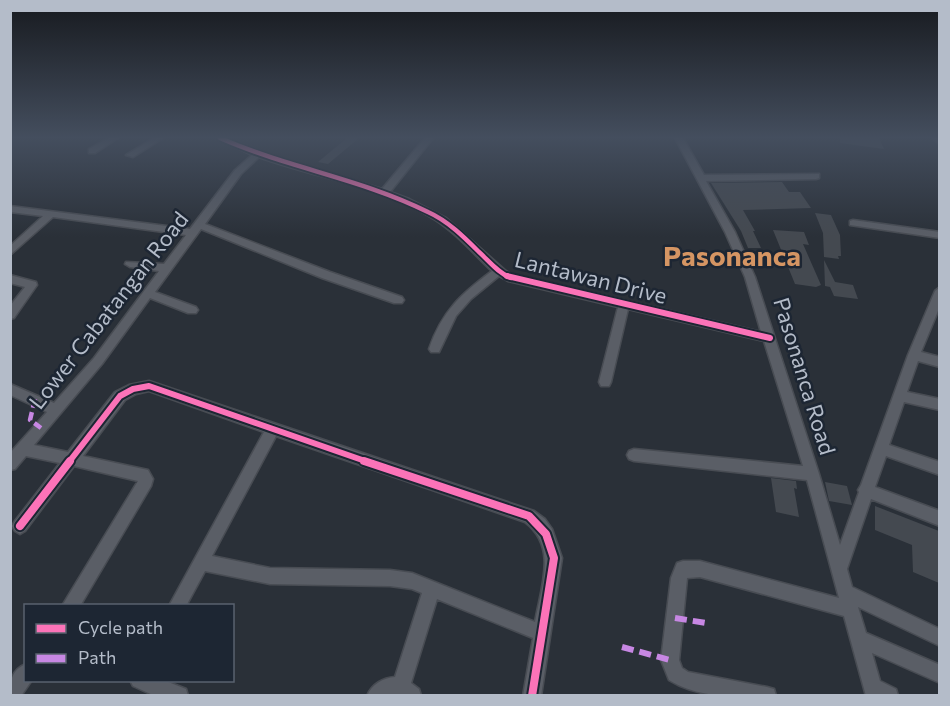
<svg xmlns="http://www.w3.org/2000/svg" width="950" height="706" viewBox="0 0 950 706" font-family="Commissioner,sans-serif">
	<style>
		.building { fill: #444950 }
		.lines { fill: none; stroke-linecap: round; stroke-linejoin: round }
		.minor-casing { stroke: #484c53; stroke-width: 3 }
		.minor { fill: #5a5e66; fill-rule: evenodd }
		.quiet-far1 { stroke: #c787e3; stroke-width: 4.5; stroke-dasharray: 9 4.5; stroke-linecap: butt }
		.quiet { stroke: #c787e3; stroke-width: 6; stroke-dasharray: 12 6; stroke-linecap: butt }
		.cycleway-far2-casing { stroke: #1d2633; stroke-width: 8 }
		.cycleway-far1-casing { stroke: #1d2633; stroke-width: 10 }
		.cycleway-casing { stroke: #1d2633; stroke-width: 12 }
		.cycleway-far2 { stroke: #fb73b8; stroke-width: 4.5 }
		.cycleway-far1 { stroke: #fb73b8; stroke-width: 6 }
		.cycleway { stroke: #fb73b8; stroke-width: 8 }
		.labels { text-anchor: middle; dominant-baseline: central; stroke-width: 5; stroke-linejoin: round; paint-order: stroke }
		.street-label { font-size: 22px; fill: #b4bcc9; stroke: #1d2633 }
		.district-label { font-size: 28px; font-weight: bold; fill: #d59563; stroke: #1d2633 }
	</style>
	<rect width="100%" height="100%" fill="#2a3038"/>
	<path class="building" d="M347,138h12l-31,26 -10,-2z
		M840,138h39l5,11 -44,-6z
		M782,182l7,10h11l11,16 -68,2 12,21h-2l8,17h-13l-7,-17 -30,-48z
		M815,213l16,2 9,20 1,21h-3l1,3 -15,-2 -1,-24z
		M773,230l31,2 5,13 -6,-1 18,41 -5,2 -21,-3z
		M824,260l11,22 18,3 5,14 -24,-3 -4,-9 -5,-1z
		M771,478l25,3 1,8 -3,-1 5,29 -23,-5z
		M825,482l22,4 5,19 -23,-4z
		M875,506l64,25v52l-26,-11 -1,-27 -37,-15z"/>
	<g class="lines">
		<defs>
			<path id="minor" d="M109,138h9l-23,15h-6v-4z
				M154,138h9l-30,19 -7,-2z
				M216,138h10l49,19 107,32 43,-51h8l-43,54 19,7 37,19 60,53 5,3 250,58 -16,-55 -20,-45 -50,-94h8l21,37 115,-1v4l-3,1 -110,2 29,51 20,45 64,197 21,71 19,-53 -1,-2 3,-5 47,-130 27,-64 5,-4v19l-19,46 19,5v10l-22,-6 -11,31 33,7v11l-36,-8 -15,43 51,17v13l-54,-19 -11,31 65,24v15l-69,-27 -24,70 5,18 88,42v17l-82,-39 8,26 74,32v18l-68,-30 8,28 16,8 2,7h-32l-22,-80 -144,-39 -13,1 -8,82 3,8 6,4 79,15 7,2 2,7c-36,0 -75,4 -107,-16l-8,-20 10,-82 6,-15 6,-2h17l139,37 -32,-118 -173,-19 -5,-2 -2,-4 2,-4 5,-2 169,17 -39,-125 -136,-32 -17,73 -2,4h-8l-2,-4 19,-75 -110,-26 -9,-5 -28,23 -15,17 -17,36h-8l-2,-3c13,-38 32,-55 63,-78 -19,-18 -36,-38 -58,-52 -52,-33 -118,-41 -175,-62l-18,17 -36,50 125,48 72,25 2,3 -2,3h-8l-72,-25 -121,-49 -46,63 41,15 2,3 -2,3h-8l-38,-15 -48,66 -68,81 34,7 47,-60 14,-7 20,-4 385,130 11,8 7,10 10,29 -21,138h-18l10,-58 -96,-39 -26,84 8,6 2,7h-54c5,-12 16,-18 28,-19l27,-84 -10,-4 -22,-3 -120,-2 -65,-13 -19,35h-17l95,-174 -115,-41 -13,3 -11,6 -42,56 65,14 5,9 -2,7 -71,120h-18l76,-125 -64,-15 -49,65 -5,3 -5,-3 -3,-5 3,-5 45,-58 -34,-7 -11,13 -5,1v-17l37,-41 -37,-17v-11l44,19 40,-45 65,-87 -29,-4 -5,-3 1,-2 38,2 22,-29 -133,-18 -43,38v-9l33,-30 -33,-4v-6l180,23 45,-59 17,-15zM276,436l249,86c33,25 16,65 10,100l-123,-49 -22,-3 -120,-2 -58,-12z
				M932,138h8v6z
				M853,220l87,12v6l-90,-13v-4z
				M10,275l26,7 1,3 -23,33 -4,1v-13l15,-19 -15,-4z
				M26,664v16h6l-11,16h-11c0,-14 1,-26 16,-32z
				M130,680h33l23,9 2,7h-33l-22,-10z"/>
		</defs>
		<use href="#minor" class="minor-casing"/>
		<use href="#minor" class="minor"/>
		<path class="quiet-far1" d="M35,399l-5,21 11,8"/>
		<path class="quiet" d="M675,618l31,5
			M622,647l48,13"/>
		<defs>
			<path id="cycleway-far2" d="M220,138c68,30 142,41 208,74 20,9 36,25 51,40 10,9 19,21 32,26"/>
			<path id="cycleway-far1" d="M507,276l263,62
				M69,462l51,-66 13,-7 16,-3 219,76"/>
			<path id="cycleway" d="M364,461l165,55 17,18 8,24 -22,138
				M20,526l50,-65"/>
		</defs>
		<use href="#cycleway-far2" class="cycleway-far2-casing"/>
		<use href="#cycleway-far1" class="cycleway-far1-casing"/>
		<use href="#cycleway" class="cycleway-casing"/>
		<use href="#cycleway-far2" class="cycleway-far2"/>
		<use href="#cycleway-far1" class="cycleway-far1"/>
		<use href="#cycleway" class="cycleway"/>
	</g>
	<linearGradient id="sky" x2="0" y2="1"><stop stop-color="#171a1f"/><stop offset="0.58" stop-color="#444e5e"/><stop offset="1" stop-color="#444e5e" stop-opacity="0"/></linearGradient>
	<rect width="950" height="237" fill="url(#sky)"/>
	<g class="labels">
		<g class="street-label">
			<text transform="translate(591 277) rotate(14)">Lantawan Drive</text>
			<text transform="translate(108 310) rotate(-52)">Lower Cabatangan Road</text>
			<text transform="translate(805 376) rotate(73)">Pasonanca Road</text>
		</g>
		<g class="district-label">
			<text x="732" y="255">Pasonanca</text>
		</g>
	</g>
	<rect width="950" height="706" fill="none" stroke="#b4bcc9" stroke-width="24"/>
	<rect x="24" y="604" width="210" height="78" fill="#1d2633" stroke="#59626f" stroke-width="1.5"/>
	<rect x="36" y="624" width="30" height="9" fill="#fb73b8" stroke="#59626f" stroke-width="1.5"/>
	<text x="78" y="634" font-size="18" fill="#b4bcc9">Cycle path</text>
	<rect x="36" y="654" width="30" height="9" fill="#c787e3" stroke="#59626f" stroke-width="1.5"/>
	<text x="78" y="664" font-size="18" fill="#b4bcc9">Path</text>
</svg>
